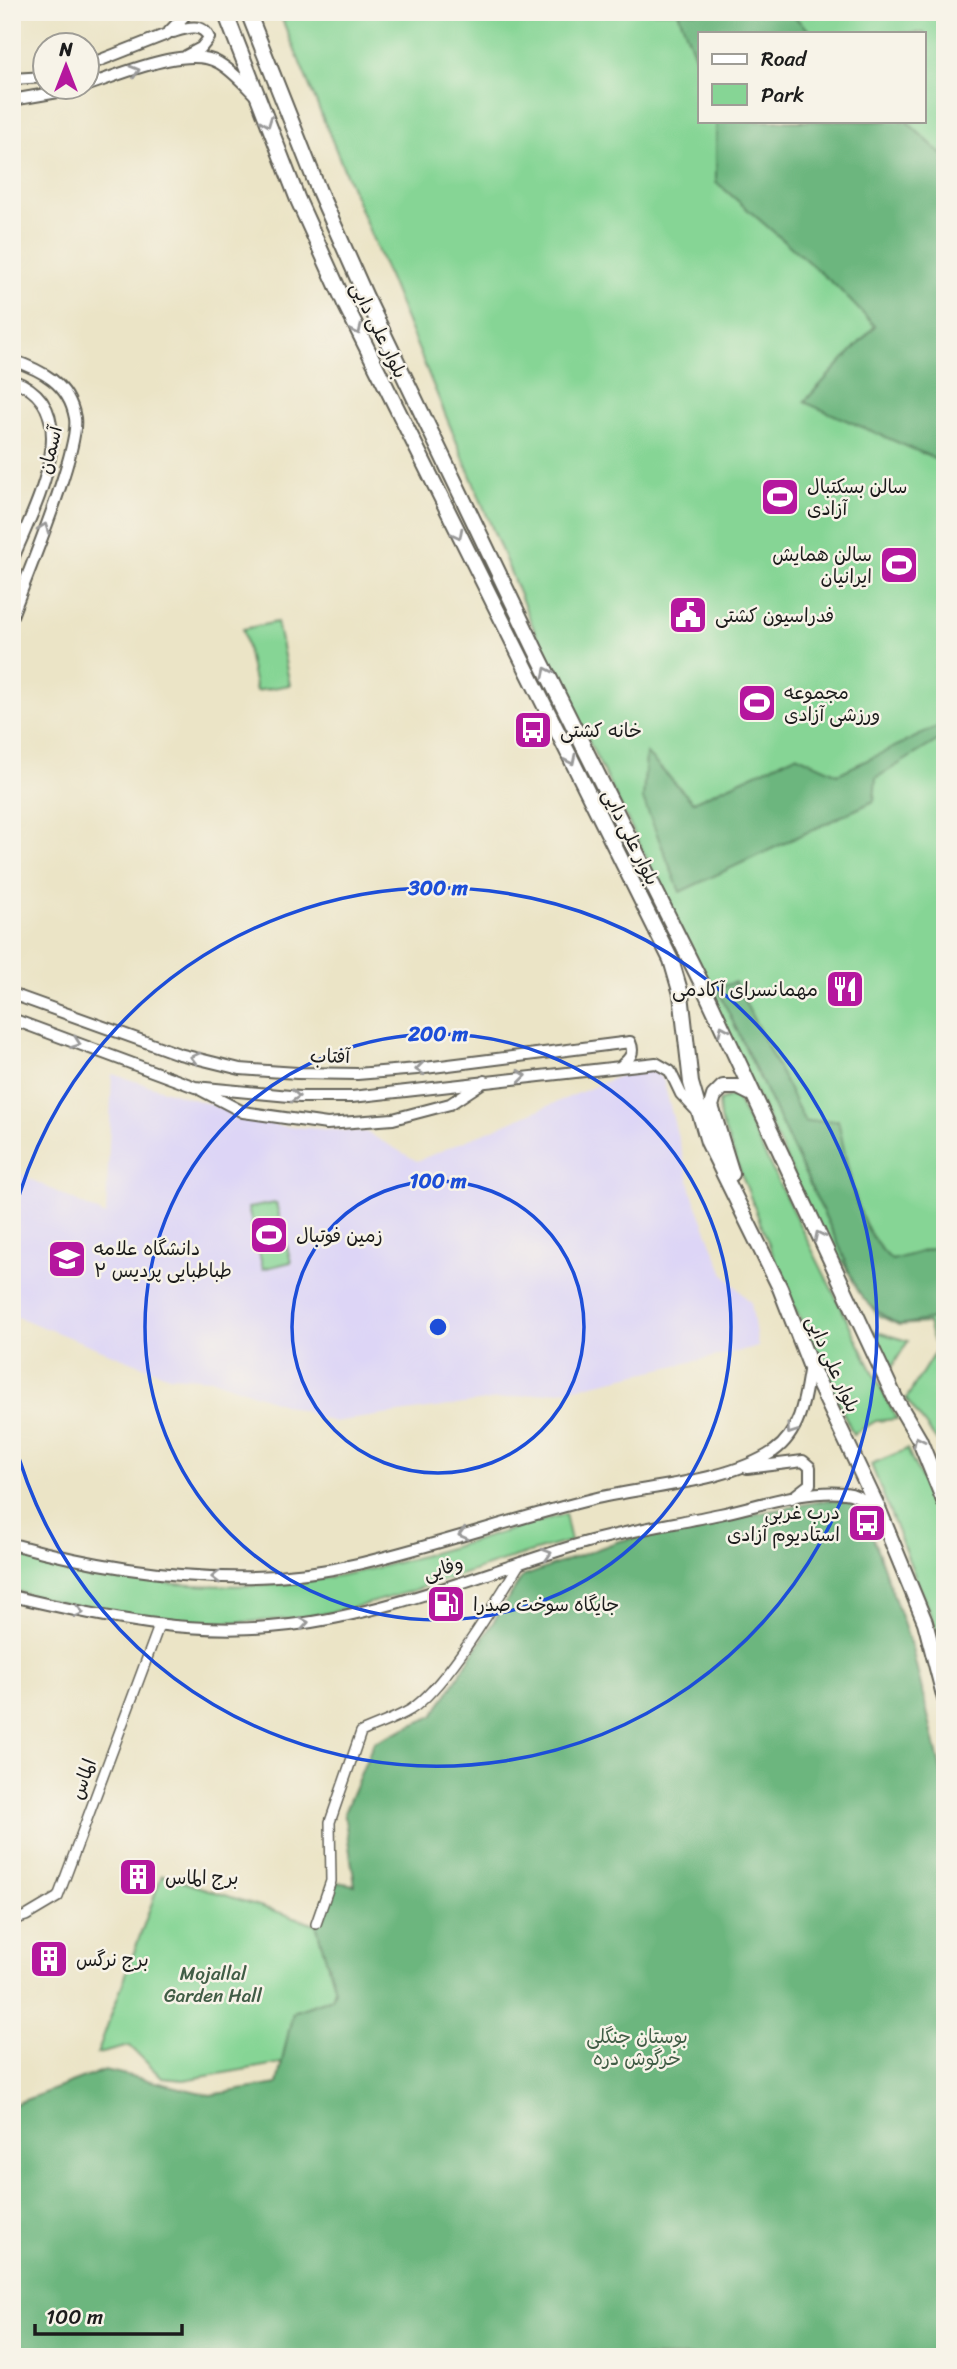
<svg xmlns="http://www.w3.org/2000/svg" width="957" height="2369" viewBox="0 0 957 2369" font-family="Sriracha,'Playpen Sans Arabic',sans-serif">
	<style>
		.built { fill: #ddd5f6 }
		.green { fill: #86d595; stroke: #517858; stroke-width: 2; fill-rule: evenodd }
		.forest { fill: #6cb67e; stroke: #44694d; stroke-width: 2 }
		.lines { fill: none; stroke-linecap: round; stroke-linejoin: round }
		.minor-casing { stroke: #646258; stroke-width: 12 }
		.tertiary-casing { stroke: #646258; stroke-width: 14 }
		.primary-casing { stroke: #646258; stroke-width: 18 }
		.minor { stroke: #fff; stroke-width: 9 }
		.tertiary { stroke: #fff; stroke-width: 10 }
		.primary { stroke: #fff; stroke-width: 14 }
		.oneway { stroke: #999 }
		.ring { fill: none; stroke: #1d4ed8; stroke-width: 3.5 }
		.labels { text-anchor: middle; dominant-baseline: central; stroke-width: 5; stroke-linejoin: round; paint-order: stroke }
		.street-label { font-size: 19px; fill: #1c1c1c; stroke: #f7f3e8 }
		.poi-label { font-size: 19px; fill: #1c1c1c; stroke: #f7f3e8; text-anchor: start }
		.park-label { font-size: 19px; fill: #415d46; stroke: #f7f3e8 }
		.centre { fill: #1d4ed8; stroke: #f7f3e8; stroke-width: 3.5 }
		.ring-label { font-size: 21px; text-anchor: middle; font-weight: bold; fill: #1d4ed8; stroke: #f7f3e8; stroke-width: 5; stroke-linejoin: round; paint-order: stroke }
	</style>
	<rect width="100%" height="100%" fill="#f7f3e8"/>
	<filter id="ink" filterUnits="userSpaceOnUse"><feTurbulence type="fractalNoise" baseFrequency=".0143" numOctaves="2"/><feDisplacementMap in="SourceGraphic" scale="14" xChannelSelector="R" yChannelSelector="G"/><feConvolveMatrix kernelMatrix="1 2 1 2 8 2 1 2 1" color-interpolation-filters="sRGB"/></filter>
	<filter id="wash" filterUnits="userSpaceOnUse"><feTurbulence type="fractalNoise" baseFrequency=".00686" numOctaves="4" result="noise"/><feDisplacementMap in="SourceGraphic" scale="28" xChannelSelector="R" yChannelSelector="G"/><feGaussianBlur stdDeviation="1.57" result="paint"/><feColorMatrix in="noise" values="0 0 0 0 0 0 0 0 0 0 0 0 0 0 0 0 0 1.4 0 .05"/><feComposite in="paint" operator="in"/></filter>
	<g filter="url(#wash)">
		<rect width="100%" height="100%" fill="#ebe4c6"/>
		<path class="built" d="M652,1069l11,10 30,117 31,78 27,29 7,44 -192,43 -233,32 -120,-43 -44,-3 -157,-61v-145l94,46 6,-142 168,52 86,6 51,29 212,-89z"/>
		<path class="green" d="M279,12h666v1440l-39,-53 30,-49 -8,-27 -29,2 -22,-10 -62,-94 -151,-327 -126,-255zM700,33h224v88h-224z
			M277,622l13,63 -34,6 -13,-62z
			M735,1095l155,311 7,13 -21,2 -23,13 -66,-143 -67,-172 -1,-18z
			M276,1203l15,59 -28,7 -15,-61z
			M874,1331l34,10 -16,26z
			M907,1449l38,79v133l-7,-26 -67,-171z
			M565,1514l6,27c-77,20 -151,51 -228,69 -109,24 -225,10 -331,-20v-36c91,25 180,38 274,29 95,-9 188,-44 279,-69z
			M162,1875l154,49 19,65 -3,9 -39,14 -11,51 -98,17 -22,-2 -32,-32 -33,8z"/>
		<path class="forest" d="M678,12h111l23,21h-112v36z
			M716,121h190l39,36v306l-141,-61 71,-76 -38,-39 -121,-105z
			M945,723v13l-69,42 -2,23 -194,91 -37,-93 3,-46 47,49 103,-47 42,19z
			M735,982l70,140 33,-2c11,48 15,106 54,140l53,-15v72l-46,8c-40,-22 -43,-34 -58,-75l-124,-262z
			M826,1500l24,2 14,10 48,136 33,139v570h-933v-252l93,-35 105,25 67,-11 16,-72 39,-14 3,-8 -19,-66 15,-43 24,4 -11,-72 30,-71 59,-26 89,-139 97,-36z"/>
	</g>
	<g filter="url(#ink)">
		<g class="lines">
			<defs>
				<path id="minor" d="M12,1920l14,-4 32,-19 101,-271
					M316,1924l15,-43 -1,-59 31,-90c15,-7 34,-13 49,-22 36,-23 86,-109 110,-147"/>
				<path id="tertiary" d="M173,32c13,-4 29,-10 36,6l-8,10 -15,8
					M88,65l79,-31 21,-22
					M12,79l34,-2
					M88,85c32,-10 100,-41 131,-22 14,8 25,21 37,33
					M12,100l69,-12
					M12,360c29,10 57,23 63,58 5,32 -49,159 -63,198
					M12,380c79,28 20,131 0,181
					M12,994l167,60 61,15 57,4 60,1 60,-5 213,-27c5,11 0,16 -8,23
					M12,1019l183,68 105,10h52l304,-34 14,8 11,23 17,18
					M201,1090l42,22 84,12 66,-5 57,-15 35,-23
					M747,1468l56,-7 7,6v17l-18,14
					M12,1544c113,31 235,47 350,19 79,-19 156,-46 235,-65 54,-12 131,-16 177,-47 28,-20 31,-56 36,-86
					M12,1596c92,22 183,41 278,29 97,-11 196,-53 290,-81 45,-13 93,-20 140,-30 38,-8 85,-25 125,-21 12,1 22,9 33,15"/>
				<path id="primary" d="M225,12l73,188 48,106 325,654 10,34 10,89 17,59 72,146 30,77 68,143 47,114 20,77
					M248,12l71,179 47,106 169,352 167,335 193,414 24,41 26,64
					M732,1174l-21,-68 3,-10 9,-9h15l14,7"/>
			</defs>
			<use href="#minor" class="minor-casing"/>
			<use href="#tertiary" class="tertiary-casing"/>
			<use href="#primary" class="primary-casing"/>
			<use href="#minor" class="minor"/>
			<use href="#tertiary" class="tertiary"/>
			<use href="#primary" class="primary"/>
		</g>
		<defs><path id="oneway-chevron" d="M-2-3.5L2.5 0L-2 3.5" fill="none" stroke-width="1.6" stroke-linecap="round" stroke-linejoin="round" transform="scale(1.75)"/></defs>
		<g class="oneway">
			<use href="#oneway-chevron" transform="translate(135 71) rotate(-17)"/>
			<use href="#oneway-chevron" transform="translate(267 122) rotate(69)"/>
			<use href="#oneway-chevron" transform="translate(357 330) rotate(64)"/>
			<use href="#oneway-chevron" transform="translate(44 528) rotate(-70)"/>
			<use href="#oneway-chevron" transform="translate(458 534) rotate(63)"/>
			<use href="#oneway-chevron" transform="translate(547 672) rotate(-116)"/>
			<use href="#oneway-chevron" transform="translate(571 760) rotate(64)"/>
			<use href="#oneway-chevron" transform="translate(723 1030) rotate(-114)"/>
			<use href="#oneway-chevron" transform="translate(76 1043) rotate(20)"/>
			<use href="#oneway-chevron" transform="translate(195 1058) rotate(-166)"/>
			<use href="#oneway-chevron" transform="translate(420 1069) rotate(174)"/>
			<use href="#oneway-chevron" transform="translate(522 1076) rotate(-6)"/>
			<use href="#oneway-chevron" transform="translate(295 1096) rotate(4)"/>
			<use href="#oneway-chevron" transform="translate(819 1236) rotate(-116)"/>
			<use href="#oneway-chevron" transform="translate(791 1430) rotate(124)"/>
			<use href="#oneway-chevron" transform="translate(918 1441) rotate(-115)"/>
			<use href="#oneway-chevron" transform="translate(463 1534) rotate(165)"/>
			<use href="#oneway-chevron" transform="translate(547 1554) rotate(-17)"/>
			<use href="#oneway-chevron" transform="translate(216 1577) rotate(-180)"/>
			<use href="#oneway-chevron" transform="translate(79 1612) rotate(13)"/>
			<use href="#oneway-chevron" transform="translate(304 1623) rotate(-9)"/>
		</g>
	</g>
	<g class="ring">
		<circle cx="438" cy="1327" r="146"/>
		<circle cx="438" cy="1327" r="293"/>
		<path d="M13 1217A439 439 0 1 1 13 1437"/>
	</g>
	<defs>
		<symbol id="stadium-square" viewBox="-11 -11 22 22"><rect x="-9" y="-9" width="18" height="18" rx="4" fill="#b5179e" stroke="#f7f3e8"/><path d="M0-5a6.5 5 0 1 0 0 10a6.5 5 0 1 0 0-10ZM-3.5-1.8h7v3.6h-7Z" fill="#fff"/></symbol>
		<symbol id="civic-square" viewBox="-11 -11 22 22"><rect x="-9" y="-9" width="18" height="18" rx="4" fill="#b5179e" stroke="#f7f3e8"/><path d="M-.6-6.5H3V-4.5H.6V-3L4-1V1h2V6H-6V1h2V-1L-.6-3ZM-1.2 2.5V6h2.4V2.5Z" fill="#fff"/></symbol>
		<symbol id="bus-square" viewBox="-11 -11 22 22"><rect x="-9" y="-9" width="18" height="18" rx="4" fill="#b5179e" stroke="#f7f3e8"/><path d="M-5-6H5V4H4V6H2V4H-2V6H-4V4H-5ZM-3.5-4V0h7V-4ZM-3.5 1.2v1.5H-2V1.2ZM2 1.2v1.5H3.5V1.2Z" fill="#fff"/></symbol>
		<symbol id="restaurant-square" viewBox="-11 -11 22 22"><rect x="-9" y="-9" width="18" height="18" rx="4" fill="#b5179e" stroke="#f7f3e8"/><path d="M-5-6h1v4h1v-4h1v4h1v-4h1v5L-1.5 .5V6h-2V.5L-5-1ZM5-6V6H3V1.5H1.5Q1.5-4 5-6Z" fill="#fff"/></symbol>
		<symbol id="university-square" viewBox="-11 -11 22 22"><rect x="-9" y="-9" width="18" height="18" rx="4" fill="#b5179e" stroke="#f7f3e8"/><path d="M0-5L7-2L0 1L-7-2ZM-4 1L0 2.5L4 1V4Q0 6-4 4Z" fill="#fff"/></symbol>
		<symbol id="fuel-square" viewBox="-11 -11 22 22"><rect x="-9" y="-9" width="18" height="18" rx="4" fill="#b5179e" stroke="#f7f3e8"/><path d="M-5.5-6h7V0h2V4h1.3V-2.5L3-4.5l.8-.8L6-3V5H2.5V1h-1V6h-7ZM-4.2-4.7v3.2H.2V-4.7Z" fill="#fff"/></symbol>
		<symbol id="building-square" viewBox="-11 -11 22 22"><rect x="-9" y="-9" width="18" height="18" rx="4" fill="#b5179e" stroke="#f7f3e8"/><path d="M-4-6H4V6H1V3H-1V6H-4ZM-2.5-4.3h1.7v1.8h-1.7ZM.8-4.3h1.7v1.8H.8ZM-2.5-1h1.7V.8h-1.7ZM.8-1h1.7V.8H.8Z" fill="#fff"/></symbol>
	</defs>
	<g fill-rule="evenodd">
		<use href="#stadium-square" x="758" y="475" width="44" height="44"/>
		<use href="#stadium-square" x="877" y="543" width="44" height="44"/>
		<use href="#civic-square" x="666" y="593" width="44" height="44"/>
		<use href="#stadium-square" x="735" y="681" width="44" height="44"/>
		<use href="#bus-square" x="511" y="708" width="44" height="44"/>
		<use href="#restaurant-square" x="823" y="967" width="44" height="44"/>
		<use href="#stadium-square" x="247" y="1213" width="44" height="44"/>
		<use href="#university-square" x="45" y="1237" width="44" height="44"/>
		<use href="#bus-square" x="845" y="1501" width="44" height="44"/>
		<use href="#fuel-square" x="424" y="1582" width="44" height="44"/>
		<use href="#building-square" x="116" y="1855" width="44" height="44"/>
		<use href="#building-square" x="27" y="1937" width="44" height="44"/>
	</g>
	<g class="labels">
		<g class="street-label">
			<text transform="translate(379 330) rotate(64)">بلوار علی دایی</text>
			<text transform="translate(50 450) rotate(-76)">آسمان</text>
			<text transform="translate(631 837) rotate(64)">بلوار علی دایی</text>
			<text transform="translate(330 1056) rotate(1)">آفتاب</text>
			<text transform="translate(833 1364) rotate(66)">بلوار علی دایی</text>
			<text transform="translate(443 1568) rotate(-17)">وفایی</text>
			<text transform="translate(83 1779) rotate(-70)">الماس</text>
		</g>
		<g class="poi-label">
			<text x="807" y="486">سالن بسکتبال<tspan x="807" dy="22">آزادی</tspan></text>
			<text x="872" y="554" text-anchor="end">سالن همایش<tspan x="872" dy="22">ایرانیان</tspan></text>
			<text x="715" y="615">فدراسیون کشتی</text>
			<text x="784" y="692">مجموعه<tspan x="784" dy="22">ورزشی آزادی</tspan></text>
			<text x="560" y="730">خانه کشتی</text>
			<text x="818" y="989" text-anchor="end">مهمانسرای آکادمی</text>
			<text x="296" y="1235">زمین فوتبال</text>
			<text x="94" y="1248">دانشگاه علامه<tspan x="94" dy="22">طباطبایی پردیس ۲</tspan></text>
			<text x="840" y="1512" text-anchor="end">درب غربی<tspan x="840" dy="22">استادیوم آزادی</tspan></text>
			<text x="473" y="1604">جایگاه سوخت صدرا</text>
			<text x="165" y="1877">برج الماس</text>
			<text x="76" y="1959">برج نرگس</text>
		</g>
		<g class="park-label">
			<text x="213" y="1973">Mojallal<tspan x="213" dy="22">Garden Hall</tspan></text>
			<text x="637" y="2036">بوستان جنگلی<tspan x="637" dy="22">خرگوش دره</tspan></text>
		</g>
	</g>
	<circle cx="438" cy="1327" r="10" class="centre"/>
	<g class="ring-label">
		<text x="438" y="895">300 m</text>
		<text x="438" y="1041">200 m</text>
		<text x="438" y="1188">100 m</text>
	</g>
	<rect width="957" height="2369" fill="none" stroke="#f7f3e8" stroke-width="42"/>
	<rect x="698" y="32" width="228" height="91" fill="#f7f3e8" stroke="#9f9d96" stroke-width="2"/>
	<rect x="712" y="54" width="35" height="10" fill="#ffffff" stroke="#9f9d96" stroke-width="2"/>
	<text x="761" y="66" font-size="21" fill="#1c1c1c">Road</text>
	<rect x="712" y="84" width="35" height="21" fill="#86d595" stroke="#9f9d96" stroke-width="2"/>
	<text x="761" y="102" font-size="21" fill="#1c1c1c">Park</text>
	<g transform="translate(66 66)"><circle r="33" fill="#f7f3e8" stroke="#9f9d96" stroke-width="2"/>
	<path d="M0-5L12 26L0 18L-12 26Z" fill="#b5179e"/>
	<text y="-10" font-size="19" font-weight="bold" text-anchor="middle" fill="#1c1c1c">N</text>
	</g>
	<path d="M35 2324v10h147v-10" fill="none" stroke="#1c1c1c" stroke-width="3.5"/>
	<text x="46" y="2324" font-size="21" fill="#1c1c1c" stroke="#f7f3e8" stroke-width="5" paint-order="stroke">100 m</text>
</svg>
